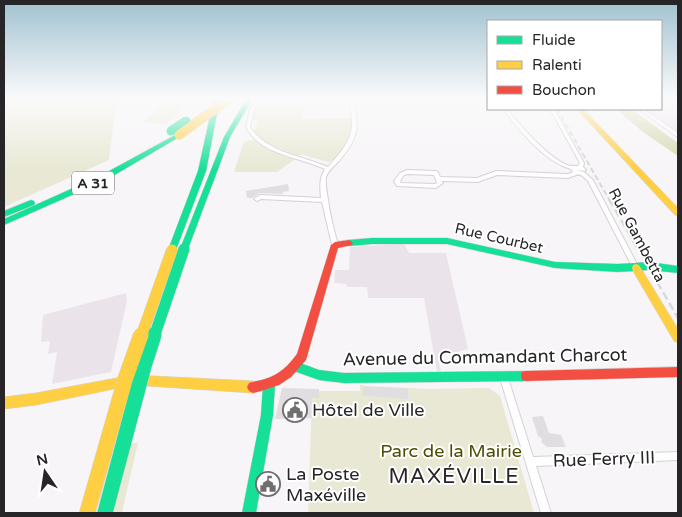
<svg xmlns="http://www.w3.org/2000/svg" width="682" height="517" viewBox="0 0 682 517" font-family="'Varela Round',sans-serif">
	<style>
		.built { fill: #eae4ea }
		.green { fill: #e8e8d4 }
		.water { fill: #d5d7ad }
		.building { fill: #e0dee0 }
		.lines { fill: none; stroke-linecap: round; stroke-linejoin: round }
		.street-casing { stroke: #d4d2d4; stroke-width: 2 }
		.fast-casing { stroke: #d4d2d4; stroke-width: 1 }
		.slow-casing { stroke: #d4d2d4; stroke-width: 1 }
		.jam-casing { stroke: #d4d2d4; stroke-width: 1 }
		.street { fill: #fefefe; fill-rule: evenodd }
		.fast { fill: #16e098; fill-rule: evenodd }
		.slow { fill: #ffcf43; fill-rule: evenodd }
		.jam { fill: #f24e42; fill-rule: evenodd }
		.rail-far1 { stroke: #d9d8d9; stroke-width: 2; stroke-dasharray: 5.5 3; stroke-linecap: butt }
		.rail { stroke: #d9d8d9; stroke-width: 2.5; stroke-dasharray: 8 4; stroke-linecap: butt }
		.fast-bridge-far2-casing { stroke: #d4d2d4; stroke-width: 10; stroke-linecap: butt }
		.fast-bridge-far1-casing { stroke: #d4d2d4; stroke-width: 12; stroke-linecap: butt }
		.fast-bridge-casing { stroke: #d4d2d4; stroke-width: 16; stroke-linecap: butt }
		.slow-bridge-far2-casing { stroke: #d4d2d4; stroke-width: 10; stroke-linecap: butt }
		.slow-bridge-far1-casing { stroke: #d4d2d4; stroke-width: 12; stroke-linecap: butt }
		.slow-bridge-casing { stroke: #d4d2d4; stroke-width: 16; stroke-linecap: butt }
		.fast-bridge-far2 { stroke: #16e098; stroke-width: 9 }
		.fast-bridge-far1 { stroke: #16e098; stroke-width: 11 }
		.fast-bridge { stroke: #16e098; stroke-width: 15 }
		.slow-bridge-far2 { stroke: #ffcf43; stroke-width: 9 }
		.slow-bridge-far1 { stroke: #ffcf43; stroke-width: 11 }
		.slow-bridge { stroke: #ffcf43; stroke-width: 15 }
		.labels { text-anchor: middle; dominant-baseline: central; stroke-width: 4; stroke-linejoin: round; paint-order: stroke }
		.shield { fill: #fff; stroke: #686668; stroke-width: 1 }
		.shield-label { font-size: 14px; font-weight: bold; fill: #272527 }
		.street-label { font-size: 15px; fill: #272527; stroke: #fff }
		.near-street-label { font-size: 18px; fill: #272527; stroke: #fff }
		.near-poi-label { font-size: 18px; fill: #272527; stroke: #fff; text-anchor: start }
		.near-park-label { font-size: 18px; fill: #4c4d00; stroke: #fff }
		.near-quarter-label { font-size: 21px; letter-spacing: 1px; fill: #272527; stroke: #fff }
	</style>
	<rect width="100%" height="100%" fill="#f7f5f7"/>
	<path class="built" d="M661,98h17v34l-33,-23h16z
		M402,244l3,1 4,8h37l22,96 -30,8 3,15h-4l-13,-74h-56l-1,-11h-20v-3l-13,-1 1,-13h14l1,-23z
		M126,293l1,8 -16,71 -59,12 5,-32 -9,2 2,-13 -9,1 2,-27z"/>
	<path class="green" d="M4,98h124l-13,12 -6,50 -105,47z
		M162,103h20l2,4 -4,5 -15,12 -21,-2z
		M256,105l48,1 -3,13 52,-1c0,16 -8,39 -24,44l-26,-7h-6l-33,-13 -10,-9 4,-13h-6z
		M255,140l18,10 20,8 1,2 -17,12h-43l10,-31z
		M360,385h3v11l46,2 -1,-10 23,1 58,-1 11,8 34,117h-226l4,-115h7v-7h41z
		M138,443l-16,69 -43,1 20,-66z"/>
	<path class="water" d="M616,109h15l47,34v13l-35,-24z"/>
	<path class="building" d="M288,184l1,7 -6,1v2l-23,-1 -8,5h-5l-1,-7z
		M363,386l45,2 1,11 -46,-3z
		M282,388l37,1v9h-7v20l-37,1z
		M543,416l6,17 12,2 5,12h-19l-6,-5 1,-3 -4,-3 -6,-19z"/>
	<g class="lines">
		<defs>
			<path id="street" d="M163,98h8l-2,1 -19,3 -2,-1z
				M348,98h4c9,29 6,41 -14,64 -4,4 -10,9 -12,15 -1,8 1,15 2,23 2,15 6,30 10,45l-3,2 -3,-2 -10,-43 -61,-3 -4,2 -3,-2 6,-4 61,3c-1,-10 -2,-20 4,-29 -22,-10 -56,-14 -72,-32 -3,-3 -5,-7 -7,-10l4,-18 6,-8h2l1,1 -5,7 -4,18c18,26 51,28 78,40 23,-25 29,-36 20,-69z
				M503,109h4c14,17 39,47 60,56 3,1 7,1 11,1l2,-3 -30,-54h4l30,54 -1,4 3,3 -1,1 -9,-1 8,2 9,8 46,88 -1,2h-4l-46,-89c-10,-9 -8,-7 -20,-3l-71,-3 -19,7 -36,-1 1,2 -7,5 -39,-2 -3,-5 6,-8 7,-3 29,1 2,1 2,5 37,1 19,-7 72,3 5,-2 -2,-3c-26,-7 -52,-39 -68,-60zM408,174l26,1 3,8 -2,1 -34,-1 -1,-2 4,-6z
				M639,109h4l35,24v3h-2z
				M504,374l3,1 1,3 25,79 145,-5v8l-142,6 15,47h-10l-41,-135 1,-3z"/>
			<path id="fast" d="M214,98h6l-14,73 -30,79 -4,3 -4,-3 30,-79z
				M247,98h6l-23,39 -42,112 -1,2h-6l-1,-2 44,-112z
				M179,133l2,1v2l-75,44 -102,45v-6l96,-43z
				M31,200l3,1 1,2 -1,2 -30,12v-6z
				M372,238h75l108,24 63,2 31,-2 29,4v7l-29,-3 -31,2 -63,-4 -108,-24h-75l-23,2 -4,-3 4,-3z
				M295,361l24,9 25,3 182,-2 4,1 1,4 -1,4 -4,1 -182,2 -25,-3 -28,-10 -1,-4 1,-4z
				M269,380l4,1 2,4 -2,30 -17,98h-14l19,-98 2,-30 2,-4z"/>
			<path id="slow" d="M577,109h6l95,99v8l-3,-1z
				M636,264l3,1 39,64v14l-4,-2 -41,-70 -1,-3 1,-3z
				M133,375l120,6 4,2 2,4 -2,4 -4,2 -120,-8 -97,20 -32,4v-12l32,-4z"/>
			<path id="jam" d="M349,240l4,3 -1,2 -14,3 -32,112 -15,17 -12,8 -18,6 -8,2 -4,-2 -2,-4 2,-4c5,-2 11,-2 16,-4 14,-4 24,-14 32,-25l34,-109 4,-3z
				M678,367v10l-152,4 -4,-1 -1,-4 1,-4 4,-1z"/>
		</defs>
		<use href="#street" class="street-casing"/>
		<use href="#fast" class="fast-casing"/>
		<use href="#slow" class="slow-casing"/>
		<use href="#jam" class="jam-casing"/>
		<use href="#street" class="street"/>
		<use href="#fast" class="fast"/>
		<use href="#slow" class="slow"/>
		<use href="#jam" class="jam"/>
		<path class="rail-far1" d="M557,109l53,92"/>
		<path class="rail" d="M609,199l69,119"/>
		<defs>
			<path id="fast-bridge-far2" d="M171,131l15,-10"/>
			<path id="fast-bridge-far1" d="M154,337l30,-88"/>
			<path id="fast-bridge" d="M105,513l39,-147 10,-31"/>
			<path id="slow-bridge-far2" d="M179,135l51,-37"/>
			<path id="slow-bridge-far1" d="M141,337l31,-87"/>
			<path id="slow-bridge" d="M87,513l38,-133 16,-45"/>
		</defs>
		<use href="#fast-bridge-far2" class="fast-bridge-far2-casing"/>
		<use href="#fast-bridge-far1" class="fast-bridge-far1-casing"/>
		<use href="#fast-bridge" class="fast-bridge-casing"/>
		<use href="#slow-bridge-far2" class="slow-bridge-far2-casing"/>
		<use href="#slow-bridge-far1" class="slow-bridge-far1-casing"/>
		<use href="#slow-bridge" class="slow-bridge-casing"/>
		<use href="#fast-bridge-far2" class="fast-bridge-far2"/>
		<use href="#fast-bridge-far1" class="fast-bridge-far1"/>
		<use href="#fast-bridge" class="fast-bridge"/>
		<use href="#slow-bridge-far2" class="slow-bridge-far2"/>
		<use href="#slow-bridge-far1" class="slow-bridge-far1"/>
		<use href="#slow-bridge" class="slow-bridge"/>
	</g>
	<linearGradient id="sky" x2="0" y2="1"><stop stop-color="#a0c2d0"/><stop offset="0.58" stop-color="#fbfafb"/><stop offset="1" stop-color="#fbfafb" stop-opacity="0"/></linearGradient>
	<rect width="682" height="170" fill="url(#sky)"/>
	<defs>
		<symbol id="civic-ring" viewBox="-11 -11 22 22"><circle r="9.5" fill="#fff" stroke="#706e70" stroke-width="1.5"/><path d="M-.6-6.5H3V-4.5H.6V-3L4-1V1h2V6H-6V1h2V-1L-.6-3ZM-1.2 2.5V6h2.4V2.5Z" fill="#706e70"/></symbol>
	</defs>
	<g fill-rule="evenodd">
		<use href="#civic-ring" x="281" y="396" width="28" height="28"/>
		<use href="#civic-ring" x="254" y="470" width="28" height="28"/>
	</g>
	<g class="labels">
		<rect class="shield" x="72" y="171.5" width="42" height="23" rx="4"/>
		<g class="shield-label">
			<text x="93" y="183">A 31</text>
		</g>
		<g class="street-label">
			<text transform="translate(637 235) rotate(62)">Rue Gambetta</text>
			<text transform="translate(499 238) rotate(13)">Rue Courbet</text>
		</g>
		<g class="near-street-label">
			<text transform="translate(485 357) rotate(-1)">Avenue du Commandant Charcot</text>
			<text transform="translate(604 459) rotate(-2)">Rue Ferry III</text>
		</g>
		<g class="near-poi-label">
			<text x="312" y="410">Hôtel de Ville</text>
			<text x="286" y="474">La Poste<tspan x="286" dy="21">Maxéville</tspan></text>
		</g>
		<g class="near-park-label">
			<text x="451" y="451">Parc de la Mairie</text>
		</g>
		<g class="near-quarter-label">
			<text x="454" y="476">MAXÉVILLE</text>
		</g>
	</g>
	<rect width="682" height="517" fill="none" stroke="#272527" stroke-width="10"/>
	<rect x="487" y="20" width="175" height="90" fill="#ffffff" stroke="#a9a8a9"/>
	<rect x="497" y="36" width="25" height="8" fill="#16e098" stroke="#a9a8a9"/>
	<text x="532" y="45" font-size="15" fill="#272527">Fluide</text>
	<rect x="497" y="61" width="25" height="8" fill="#ffcf43" stroke="#a9a8a9"/>
	<text x="532" y="70" font-size="15" fill="#272527">Ralenti</text>
	<rect x="497" y="86" width="25" height="8" fill="#f24e42" stroke="#a9a8a9"/>
	<text x="532" y="95" font-size="15" fill="#272527">Bouchon</text>
	<g transform="translate(45 472) rotate(347)" stroke="#ffffff" stroke-width="4" paint-order="stroke">
	<path d="M0-4L9 19L0 12L-9 19Z" fill="#272527"/>
	<text y="-8" font-size="14" font-weight="bold" text-anchor="middle" fill="#272527">N</text>
	</g>
</svg>
